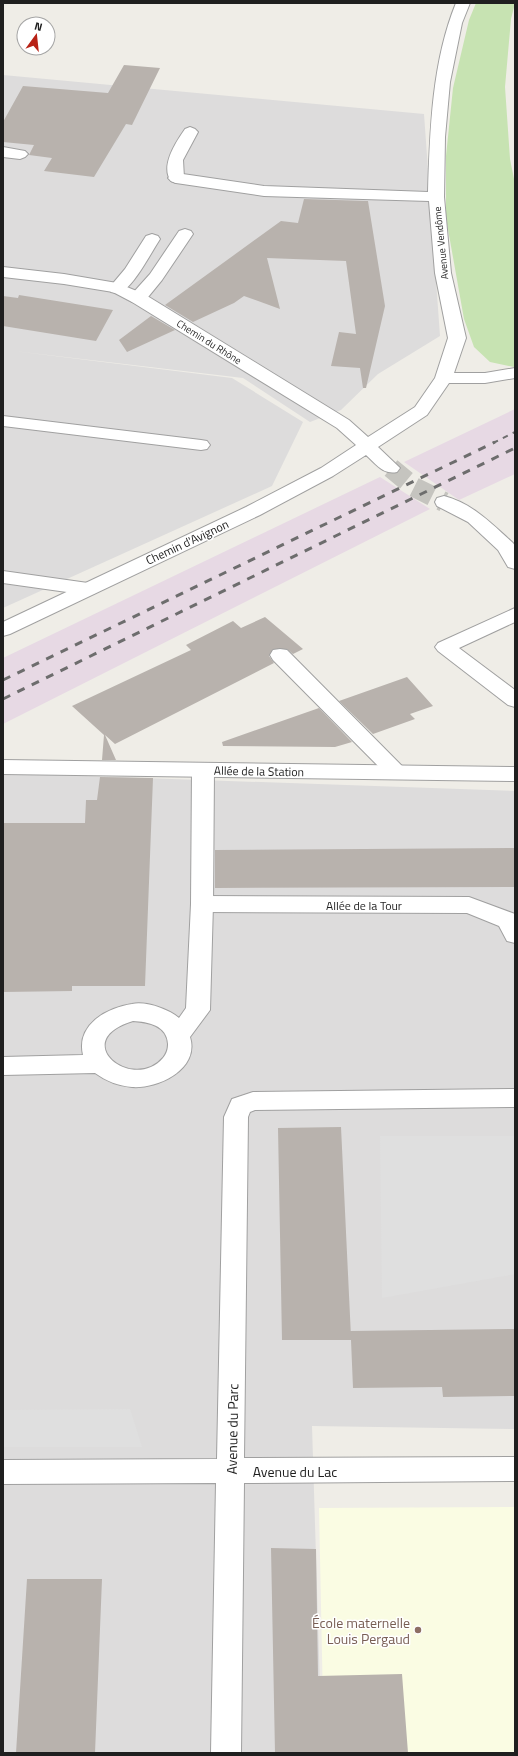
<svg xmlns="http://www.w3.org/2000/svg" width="518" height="1756" viewBox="0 0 518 1756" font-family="'Titillium Web',sans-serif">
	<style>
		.residential { fill: #dddcdc }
		.industrial { fill: #e7d9e4 }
		.education { fill: #fafce3 }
		.grass { fill: #c7e3b2 }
		.parking { fill: #dfdfdf }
		.building { fill: #b8b2ad }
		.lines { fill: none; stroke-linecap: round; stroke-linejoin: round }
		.minor-tunnel { stroke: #c5c4bf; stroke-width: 20; stroke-dasharray: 20 10; stroke-linecap: butt }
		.service-casing { stroke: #a0a0a0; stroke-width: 2 }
		.minor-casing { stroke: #a0a0a0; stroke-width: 2 }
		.service { fill: #fff; fill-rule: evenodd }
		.minor { fill: #fff; fill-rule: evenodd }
		.rail-far1 { stroke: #6d6d6d; stroke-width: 2; stroke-dasharray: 5.5 5.5; stroke-linecap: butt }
		.rail { stroke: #6d6d6d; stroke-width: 3; stroke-dasharray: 8 8; stroke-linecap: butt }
		.education-dot { fill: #8d6e63; stroke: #fff; stroke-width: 1.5 }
		.labels { text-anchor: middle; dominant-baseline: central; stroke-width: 3; stroke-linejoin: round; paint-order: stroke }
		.far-street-label { font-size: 10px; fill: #1f1f1f; stroke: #fff }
		.street-label { font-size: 12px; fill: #1f1f1f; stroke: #fff }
		.near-street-label { font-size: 14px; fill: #1f1f1f; stroke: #fff }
		.near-education-label { font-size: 14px; fill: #785e54; stroke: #fff; text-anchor: end }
	</style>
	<rect width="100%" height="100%" fill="#efede7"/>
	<path class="residential" d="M3,75l421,39 16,222 -62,38 -37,36 -31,12 -67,-44 -229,-27 218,27 71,44 -31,64 -269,122z
		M3,773l512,18v638l-203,-3 10,327h-319z"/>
	<path class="industrial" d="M515,409v65l-56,26 -55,-38z
		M380,477l50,32 -427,215v-66z"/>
	<path class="education" d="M515,1507v246h-191l-5,-245z"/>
	<path class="grass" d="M476,3h39l-4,16 -6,68 5,72 5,25 -1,183 -24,-5 -16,-15 -10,-28 -18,-101v-62l7,-68 16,-68z"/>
	<path class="parking" d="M380,1136h135v138l-133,24z
		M130,1409l12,38h-139v-37z"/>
	<path class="building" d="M124,65l36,3 -28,57 -6,-1 -32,53 -50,-6 8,-13 -23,-3 5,-10 -31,-3v-20l20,-36 85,7z
		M304,199l64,2 17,105 -19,82h-3l-3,-20 -29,-2 8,-34 17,2 -10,-73 -79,-3 13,51 -36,-13 -10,7 -41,19 -28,-17 116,-84 17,2z
		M19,295l94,15 -17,31 -93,-15v-30l15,2z
		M151,316l24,14 -48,22 -8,-12z
		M265,617l38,32 -10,5 -6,-5h-14l-4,7 5,7 -159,81 -10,-9 11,25h-14l2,-25 -32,-29 119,-56 -5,-5 47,-24 8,7z
		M407,677l26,29 -23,8 5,5 -42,15 -34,-33z
		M319,708l33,34 -17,5 -112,-1 -1,-4z
		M100,777l53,1 -8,208h-73v5l-69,1v-169h82l1,-23h11z
		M515,848v39l-300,1v-38z
		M341,1127l10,210 -1,-6 165,-2v67l-72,1 -1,-10 -89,1 -2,-48h-69l-4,-212z
		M271,1548l45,1 2,127 84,-2 6,79h-133z
		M27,1579h75l-7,174h-79z"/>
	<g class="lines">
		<path class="minor-tunnel" d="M391,468l23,19 30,15"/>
		<defs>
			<path id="service" d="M190,127l5,2 3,3 -15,28 1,18 -3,3 -5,2 -5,-2c-11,-15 5,-39 14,-52z
				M3,147l22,4 3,3 -3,3 -5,2 -17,-2z
				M185,229l6,2 2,3 -31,46 -18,22 -6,1 -6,-1 -2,-4 2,-4 18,-20 29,-43z
				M152,234l6,2 2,3c-9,14 -24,43 -37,52 -3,3 -8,2 -12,1l-2,-4 16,-19 21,-33z
				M3,416l198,24 6,1 3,4 -3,4 -6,1 -198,-24z
				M3,571l85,12 7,2 3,4 -3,4 -7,2 -85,-12z
				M515,608v14l-56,26 56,42v17l-7,-2 -70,-54 -3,-4 3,-4z
				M280,649l7,1 116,117 4,5 -4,5 -7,2 -7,-2 -116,-117 -3,-5 3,-5z
				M203,763l7,2 4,5 -1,134 -3,106 -20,27c10,32 -32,52 -58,50 -13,-1 -26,-6 -37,-14l-92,2v-18l80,-2c-7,-30 23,-47 49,-51 14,-3 36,5 47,14l7,-10 5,-104 1,-134 4,-5zM133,1021c15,1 34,4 35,23 0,5 -1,9 -5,14 -30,35 -96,-17 -30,-37z"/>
			<path id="minor" d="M456,3h14l-8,20 -12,59 -5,55 -1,60 7,76 15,65 -12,35h31l30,-5v10l-30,5h-36l-22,32 -49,32 22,21 -3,4c-14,3 -21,-8 -31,-17l-33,21 -73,39 -250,119 -7,2v-14l243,-115 75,-39 35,-23 -19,-17 -205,-126 -19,-10 -49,-8 -61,-7v-10l61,7 53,9 27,11 205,126 19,17 47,-30 20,-29 13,-40 -13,-65 -6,-72 -165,-5 -88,-13 -5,-2 -3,-3 3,-3 5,-2 88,13 164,6c2,-63 4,-130 28,-189z
				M444,496c28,7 48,28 69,47l2,3v23l-7,-2 -10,-17 -30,-28 -31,-16 -2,-4 2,-4z
				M3,760l512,7v14l-512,-7z
				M202,896l267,1 46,17v29l-8,-2 -8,-15 -32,-13 -265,-1 -8,-2 -3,-6 3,-6z
				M515,1089v18l-260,3 -5,2 -2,5 -4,341 271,-1v24l-271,2 -3,270h-30l5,-270 -213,1v-24l214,-1 7,-342 8,-18 21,-7z"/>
		</defs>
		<use href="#service" class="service-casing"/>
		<use href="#minor" class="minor-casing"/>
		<use href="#service" class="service"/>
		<use href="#minor" class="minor"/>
		<path class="rail-far1" d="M493,443l22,-11"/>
		<path class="rail" d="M3,680l492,-238
			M3,699l512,-251"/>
	</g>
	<circle class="education-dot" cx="418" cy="1630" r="4"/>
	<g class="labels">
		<g class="far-street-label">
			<text transform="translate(441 243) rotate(-96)">Avenue Vendôme</text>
			<text transform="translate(209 342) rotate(32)">Chemin du Rhône</text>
		</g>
		<g class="street-label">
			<text transform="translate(187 542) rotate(-25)">Chemin d'Avignon</text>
			<text transform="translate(259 771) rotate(1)">Allée de la Station</text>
			<text x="364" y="905">Allée de la Tour</text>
		</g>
		<g class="near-street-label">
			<text transform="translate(232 1429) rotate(-89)">Avenue du Parc</text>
			<text x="295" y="1471">Avenue du Lac</text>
		</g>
		<g class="near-education-label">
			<text x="410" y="1622">École maternelle<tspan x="410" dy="16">Louis Pergaud</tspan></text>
		</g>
	</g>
	<rect width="518" height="1756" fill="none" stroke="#1f1f1f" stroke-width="8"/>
	<g transform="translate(36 36) rotate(15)"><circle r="19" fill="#ffffff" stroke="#a5a5a5"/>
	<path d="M0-3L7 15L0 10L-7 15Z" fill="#b82216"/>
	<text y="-6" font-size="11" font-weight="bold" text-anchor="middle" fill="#1f1f1f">N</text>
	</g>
</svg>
